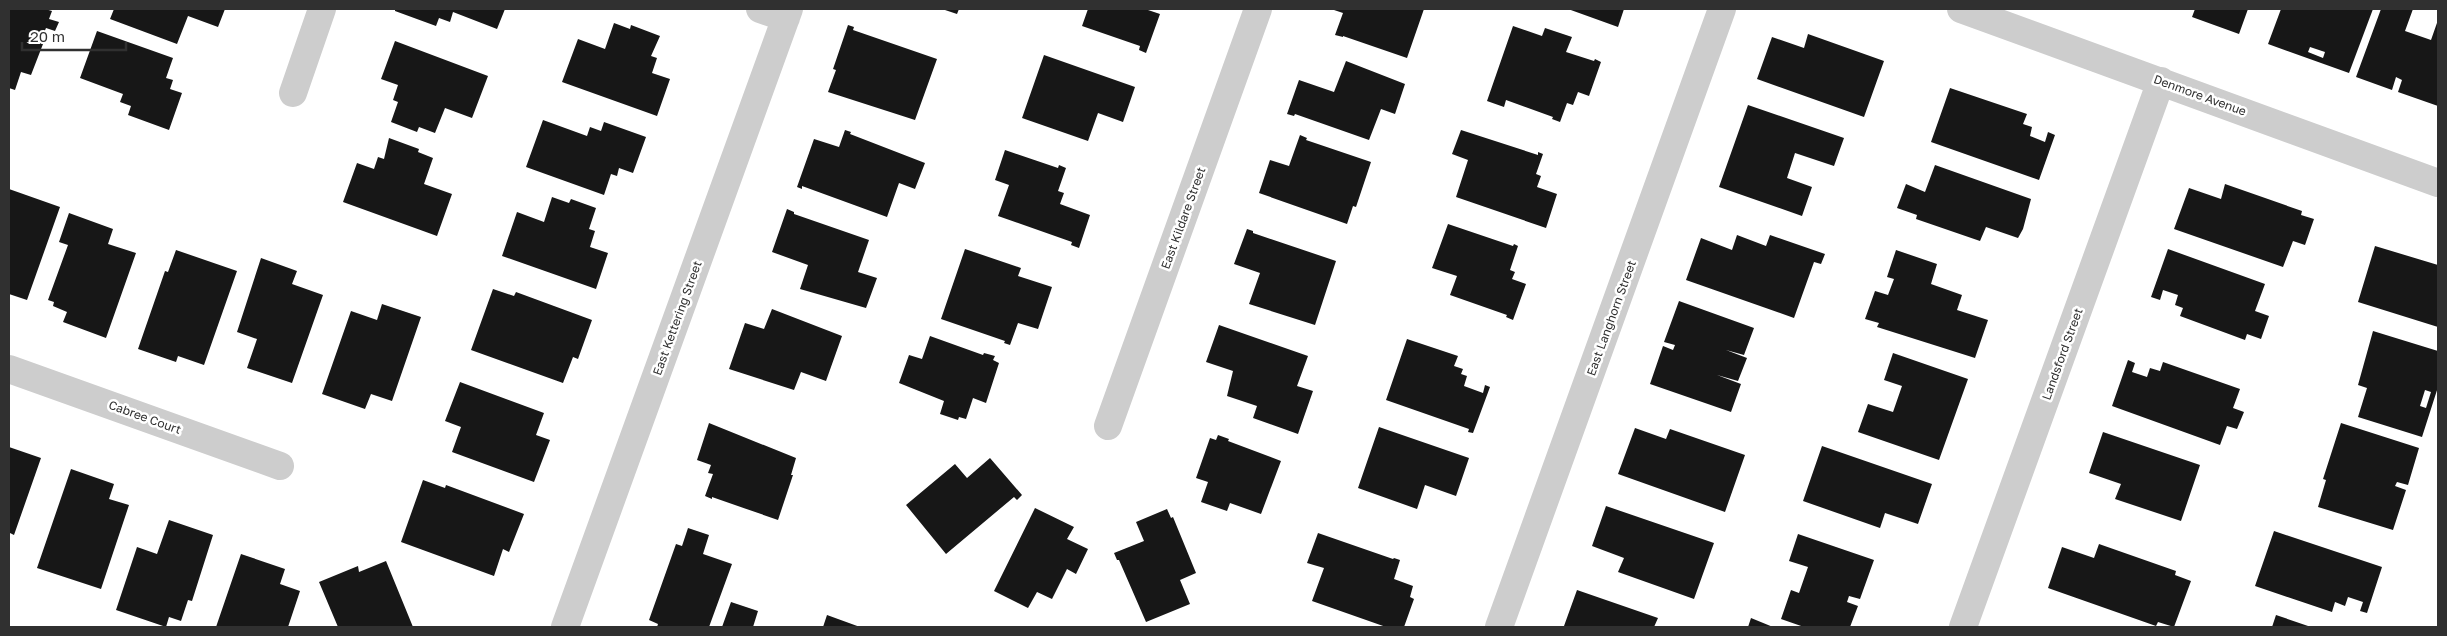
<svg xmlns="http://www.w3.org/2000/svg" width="2447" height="636" viewBox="0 0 2447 636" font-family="'Golos Text',sans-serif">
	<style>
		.building { fill: #171717; fill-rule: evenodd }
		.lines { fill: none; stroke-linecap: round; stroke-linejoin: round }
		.street { stroke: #cdcdcd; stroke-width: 28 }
		.labels { text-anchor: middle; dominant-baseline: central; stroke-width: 5; stroke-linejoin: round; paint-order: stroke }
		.street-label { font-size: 12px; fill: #303030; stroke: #fff }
	</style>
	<rect width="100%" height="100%" fill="#fff"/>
	<path class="building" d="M9,9h36l7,2 -3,8 10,3 -4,9 -9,-3 -6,15 3,1 -12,31 -10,-3 -6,18 -6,-2z
		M114,9h111l-7,18 -30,-11 -11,28 -67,-25z
		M395,9h110l-8,20 -44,-17 -3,10 -11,-4 -3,8 -41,-15z
		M942,9h17l-2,5z
		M1088,9h57l15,5 -14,39 -7,-3 1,-4 -58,-20z
		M1331,9h93l-17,49 -64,-22v1l-8,-2 8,-22z
		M1568,9h56l-6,18z
		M2195,9h53l-9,25 -47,-17z
		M2281,9h92l-24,64 -81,-29zM2310,47l15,5 -2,6 -15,-6z
		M2381,9h32l-8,22 26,9 7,-20v86l-40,-14 4,-12 -6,-3 -4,13 -36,-13z
		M614,23l16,6 1,-4 29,11 -9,20 6,2 -5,15 18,6 -13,37 -95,-34 16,-43 27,10z
		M848,25l6,2 -1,3 84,29 -22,61 -87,-28 8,-22 -3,-1z
		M1513,26l29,10 3,-8 27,9 -6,15 28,9 1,-2 6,3 -12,34 -11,-4 -5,13 -6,-2 -7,19 -8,-3 1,-2 -47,-17 -2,7 -17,-6z
		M97,31l76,27 -7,20 7,2 -3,9 12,4 -13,37 -41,-15 3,-9 -11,-4 3,-8 -43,-16z
		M1808,34l76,27 -20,56 -107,-38 15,-42 32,11z
		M395,41l93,35 -16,42 -27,-10 -10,25 -16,-6 -2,5 -26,-10 7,-20 -5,-2 5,-15 -17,-6z
		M1044,55l91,32 -12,35 -25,-9 -10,28 -66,-23z
		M1346,61l59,23 -10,30 -14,-5 -12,31 -74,-26 -1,2 -7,-2 12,-34 35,12z
		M1950,88l77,26 -4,10 9,3 -2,9 15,6 3,-10 7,3 -16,45 -108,-38z
		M1748,105l96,33 -10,28 -39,-13 -8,25 25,9 -10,29 -83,-29z
		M543,120l44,16 3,-9 11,4 3,-9 42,15 -13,36 -14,-5 -2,8 -6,-2 -7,21 -78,-28z
		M845,130l6,2 -1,2 75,29 -10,26 -16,-6 -12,34 -85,-31v3l-5,-2 17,-48 25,8z
		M1461,130l77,25v-3l5,2 -7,20 5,2 -4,11 20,7 -11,34 -90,-31 12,-37 -16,-6z
		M1300,135l7,3 -1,2 65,22 -15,45 -3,-1 -6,18 -88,-31 11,-33 19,6z
		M389,138l30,11 -1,3 15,6 -9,26 28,10 -15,42 -94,-34 14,-39 17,6 4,-12 6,2z
		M1005,150l53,18 1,-3 7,3 -8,23 6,2 -4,11 30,11 -11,33 -8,-3 1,-3 -74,-26 11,-31 -14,-5z
		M1935,165l96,34 -8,30 -5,9 -32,-11 -6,14 -64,-22 1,-4 -20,-7 9,-24 19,8z
		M2225,184l77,27 -1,4 13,4 -9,26 -12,-4 -10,26 -109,-38 15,-41 32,11z
		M9,189l51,18 -33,93 -18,-6z
		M552,197l17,6 2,-4 25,9 -7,21 6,2 -5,16 18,6 -12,36 -94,-33 15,-44 27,10z
		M787,209l7,3v2l75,26 -11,32 19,6 -11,30 -66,-19 8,-24 -36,-13z
		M69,213l44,16 -5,15 28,9 -30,85 -43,-16 4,-10 -14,-6 1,-4 -6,-2 20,-55 -9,-3z
		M1448,224l65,22 1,-2 4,2 -8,24 5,2 -3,7 14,5 -13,36 -7,-3 1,-2 -57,-20 7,-19 -25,-8z
		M1247,229l6,2v2l83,28 -21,64 -66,-21 11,-31 -26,-9z
		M1737,235l29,11 4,-11 55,19 -4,10 -7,-2 -20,56 -108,-38 15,-42 31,12z
		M2375,246l63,19 -1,17 1,1v44l-80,-25z
		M965,249l56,19 -3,8 34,11 -14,42 -20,-6 -8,22 -6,-2 1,-2 -64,-22z
		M2168,249l97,35 -10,27 14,5 -8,23 -14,-5 -2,6 -65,-24 3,-8 -8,-3 3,-10 -15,-5 -3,10 -9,-3z
		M176,250l61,21 -33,94 -26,-9 -2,6 -38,-13 27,-78 3,1z
		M1896,250l41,14 -6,20 31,11 -5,15 31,10 -13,38 -98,-31 2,-4 -14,-4 10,-28 13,4 6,-16 -7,-2z
		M261,258l36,13 -5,13 31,11 -31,88 -45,-15 10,-29 -20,-7z
		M493,289l21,7 2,-4 76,28 -14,39 -5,-2 -10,26 -92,-33z
		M1679,301l75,27 -10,27 -18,-5 21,8 -9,23 -21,-6 24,9 -10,28 -81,-28 13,-38 10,4 2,-5 -11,-3z
		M382,304l39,13 -29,84 -21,-7 -6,15 -43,-15 29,-83 26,9z
		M772,309l70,27 -16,45 -25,-9 -7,18 -65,-21 16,-46 19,6z
		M1219,325l89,31 -11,30 16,5 -15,43 -45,-16 4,-12 -30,-10 6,-25 -27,-9z
		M2373,331l65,20v36l-16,50 -64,-20 9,-29 -9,-3zM2425,390l6,2 -5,16 -6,-2z
		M930,336l53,19 1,-2 11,3 -2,4 6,3 -13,40 -13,-5 -7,21 -7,-2 -1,3 -18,-6 4,-13 -45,-18 10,-28 13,4z
		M1407,339l51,17 -4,10 9,3 -2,5 6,2 -3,10 19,7 2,-8 5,2 -17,46 -5,-1 1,-3 -83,-29z
		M1893,353l75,26 -29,81 -81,-28 10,-28 25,8 9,-26 -18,-6z
		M2128,360l7,3 -3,9 15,5 3,-9 10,3 3,-9 77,27 -7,19 11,4 -7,17 -10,-3 -7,19 -108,-39z
		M460,382l84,31 -8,22 14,5 -16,42 -82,-30 9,-25 -16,-6z
		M709,423l87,35 -5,17h2l-15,45 -66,-23v2l-7,-3 8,-22 -5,-1 3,-8 -14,-5z
		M2341,423l78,25 -11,37 -11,-3 -2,4 11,4 -13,40 -75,-23 8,-27 -3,-1z
		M1379,427l90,31 -13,38 -31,-11 -8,24 -59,-21z
		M1635,428l31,11 4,-10 75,26 -20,57 -107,-38z
		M2103,432l97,33 -19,56 -66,-22 6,-15 -32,-11z
		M1218,435l11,4 -1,2 53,20 -20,53 -31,-11 -3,8 -26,-9 7,-20 -12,-4 14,-40 6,2z
		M1822,446l110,38 -14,40 -33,-11 -5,15 -77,-27z
		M9,447l32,11 -27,77 -4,-2 -1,4z
		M990,458l32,37 -5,5 -3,-3 -68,57 -40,-49 49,-41 12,14z
		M71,469l43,15 -5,15 20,6 -28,84 -64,-21z
		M423,480l22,8 1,-3 78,29 -15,38 -6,-3 -9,27 -93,-34z
		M1606,506l108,37 -20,56 -76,-27 6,-14 -32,-12z
		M1035,508l39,19 -7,12 21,10 -12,25 -9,-5 -15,30 -15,-7 -9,16 -34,-17z
		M1167,509l4,9 2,-1 23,56 -16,7 10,24 -44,18 -27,-62h-2l-3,-7 30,-12 -8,-19z
		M169,520l44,15 -21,66 -4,-1 -7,21 -12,-4 -3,10 -50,-17 21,-63 20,7z
		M688,528l21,7 -6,19 29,10 -23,63h-52l1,-3 -9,-4 27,-76 6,2z
		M2274,531l108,36 -15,46 -7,-2 3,-9 -15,-5 -3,9 -10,-4 -3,10 -77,-26z
		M1318,533l75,26 1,-1 6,2 -6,19 19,7 -3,11 4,2 -10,28h-18l-74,-26 12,-33 -17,-5z
		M1798,534l76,26 -14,39 -11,-3 -2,6 11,4 -8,21h-46l-23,-8 10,-29 8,3 9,-26 -19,-6z
		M2099,544l77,27 -1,4 16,6 -17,46 -16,-5 -2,4 -108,-38 14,-41 32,11z
		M241,554l44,15 -5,15 20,7 -12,36h-72z
		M386,561l27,66h-75l-19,-45 39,-16 1,6z
		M1577,590l81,28 -4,9 -90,-1z
		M731,602l27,9 -5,16h-31z
		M827,615l33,12h-37z
		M2276,615l35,12h-39z
		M1751,618l22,9h-25z"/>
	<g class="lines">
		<path class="street" d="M760,9l26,9
			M1961,9l477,174
			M293,93l29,-84
			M9,369l271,97
			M1108,426l150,-417
			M565,627l224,-618
			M1499,627l223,-618
			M1963,627l198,-546"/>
	</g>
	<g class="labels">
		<g class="street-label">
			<text transform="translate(2200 95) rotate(20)">Denmore Avenue</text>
			<text transform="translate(1183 218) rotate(-70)">East Kildare Street</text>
			<text transform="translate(677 318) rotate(-70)">East Kettering Street</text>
			<text transform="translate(1611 318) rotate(-70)">East Langhorn Street</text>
			<text transform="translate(2062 354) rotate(-70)">Landsford Street</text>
			<text transform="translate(145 417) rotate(20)">Cabree Court</text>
		</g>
	</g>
	<rect width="2447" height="636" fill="none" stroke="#303030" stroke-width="20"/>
	<path d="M22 42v8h104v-8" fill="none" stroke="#303030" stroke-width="2.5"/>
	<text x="30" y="42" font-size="15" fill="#303030" stroke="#ffffff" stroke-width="4" paint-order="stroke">20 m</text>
</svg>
